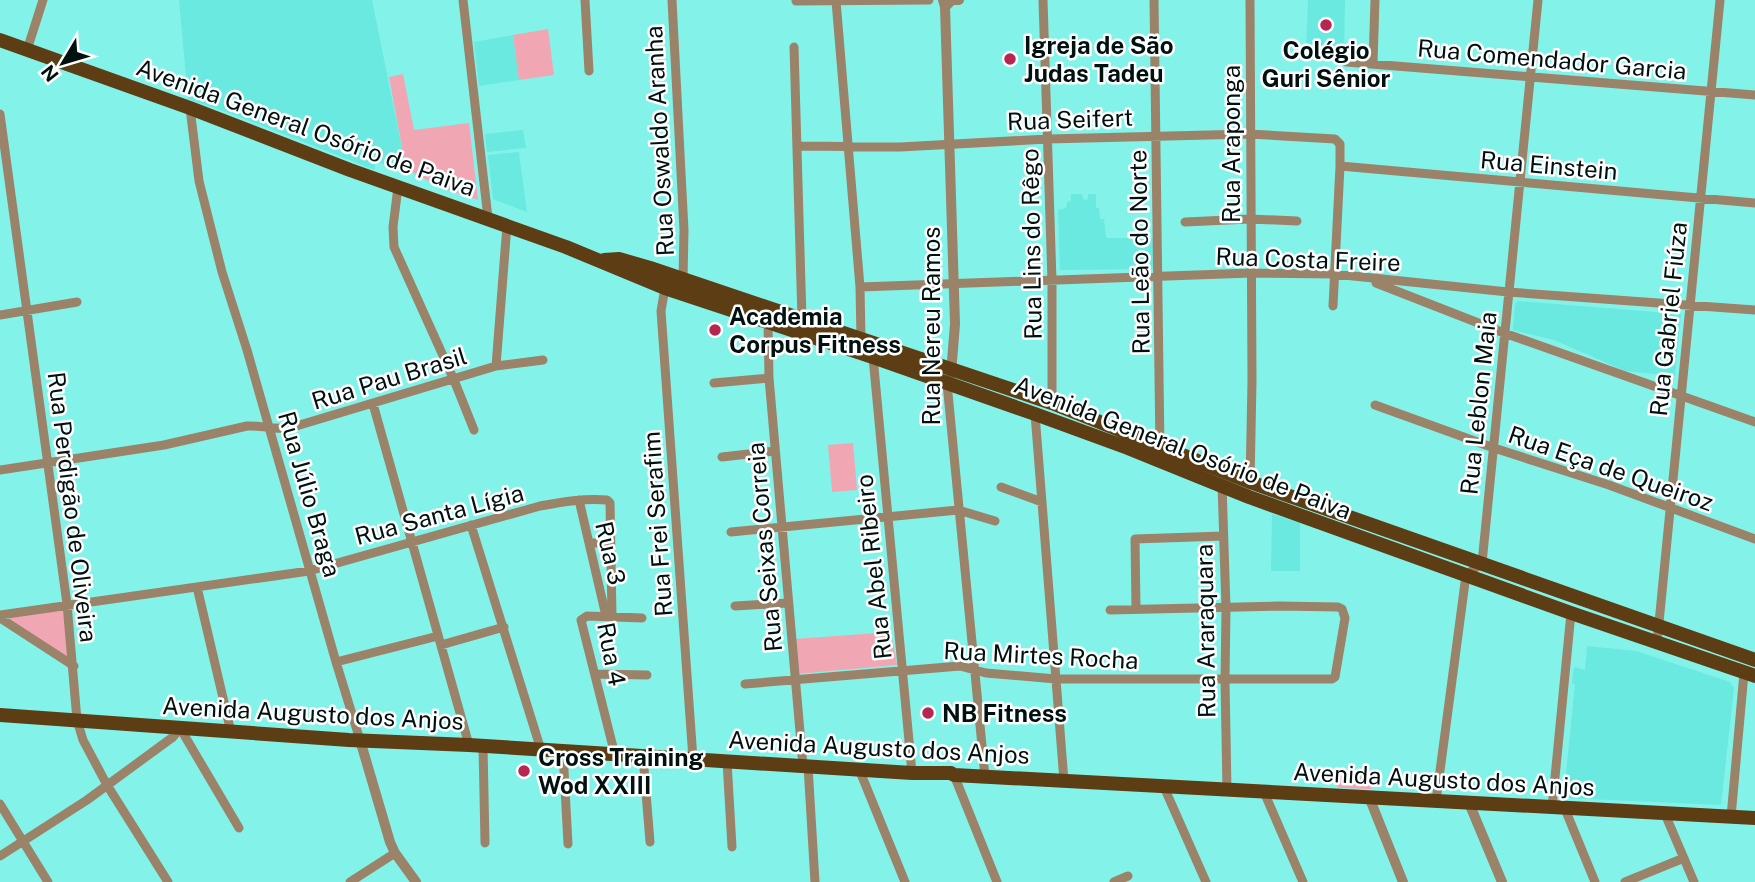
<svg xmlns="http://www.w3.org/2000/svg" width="1755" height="882" viewBox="0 0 1755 882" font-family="'Public Sans',sans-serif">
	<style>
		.built { fill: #69e9df }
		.green { fill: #f1a7b3 }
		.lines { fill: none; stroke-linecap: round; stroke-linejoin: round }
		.minor { stroke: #9b836a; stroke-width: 9 }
		.tertiary { stroke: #9b836a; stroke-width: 10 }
		.primary { stroke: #5d3d14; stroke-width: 14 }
		.poi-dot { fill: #b62653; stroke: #fefefe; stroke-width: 2.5 }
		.labels { text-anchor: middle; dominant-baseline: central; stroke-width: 5; stroke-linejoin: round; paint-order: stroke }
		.poi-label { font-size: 24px; font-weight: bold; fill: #00110f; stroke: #fefefe; text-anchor: start }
		.street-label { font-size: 24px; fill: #00110f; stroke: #fefefe }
	</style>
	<rect width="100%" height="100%" fill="#83f3ea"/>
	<path class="built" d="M179,0h193l35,173 -32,-12v9l-143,-56 -44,-15z
		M1308,0h37l-1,51 -38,-1z
		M513,35l6,45 -40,6 -5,-44z
		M523,130l3,18 -39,4 -2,-18z
		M519,152l1,9 7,51 -34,-13 -5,-44z
		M1071,194h11l2,6 4,-1v-5h8v14h3l1,11h4l2,19h47l1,31 -94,1 -2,-60 8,-2 1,-6 4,-1z
		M1518,301l163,13 -6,62 -50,-5 -71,-31 -41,-10 2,-27z
		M1272,514l28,9v48h-29z
		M1587,646l49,5 94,31 4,6 -13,117 -155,-7 -2,-4 11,-110 -3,-1 2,-16 11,3z"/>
	<path class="green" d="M548,29l6,46 -35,5 -6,-45z
		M403,74l11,56 55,-7 9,77 -36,-12 -36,-19 -17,-92z
		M853,443l4,47 -25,2 -4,-47z
		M60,609l3,2 7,48 -61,-40v-3z
		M891,632l6,33 -101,9 -2,-35z
		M1338,776l33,1v12l-33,-1z"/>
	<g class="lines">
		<path class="minor" d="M463,0l25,218
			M585,0l4,71
			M672,0l12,230 -1,50
			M1043,0l9,281v122
			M1154,0l6,450
			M1250,0l2,380 -2,105
			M796,1l133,-1
			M836,1l24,286 1,51
			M794,47l8,272
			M27,50l16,-50
			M1346,62l409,33
			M1373,63l2,-63
			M190,108l9,73 23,91 25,78 89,312 24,78
			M0,114l67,490 10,116 6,20 24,45 61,97
			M798,146l102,1 148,-8 201,-5 86,5 5,5v22l-7,140
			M1340,166l415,37
			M398,187l-5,40 1,20 60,133 20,50
			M1185,222l65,-3 47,2
			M1376,283l128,50 251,89
			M860,287l391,-14 83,1 174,18 247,18
			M665,288l-4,23 32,448
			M0,315l77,-13
			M768,323l1,55 34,388
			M873,357l39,416
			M496,366l11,-141
			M714,383l55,-5
			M947,383l38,394
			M373,404l96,341
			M1375,405l119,43 115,37 146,54
			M1035,414l29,367
			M722,457l53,-6
			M0,470l164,-25 83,-19c16,-1 30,5 46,1l203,-61 47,-6
			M1222,484l4,124 -1,72 2,110
			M1001,487l41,15
			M579,500l27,116
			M471,525l70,225
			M731,532l227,-22 37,11
			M589,543h21
			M197,587l34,145
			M735,606l53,-3
			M1136,609l-1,-70 88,-3
			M0,615l309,-44 231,-65c22,-4 44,-8 67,-6l3,3 2,113
			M0,618l74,48
			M1657,643l63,-643
			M441,645l63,-18
			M336,662l102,-26
			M595,674l52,1
			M745,684l215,-18 26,7 70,6h276l3,-2 10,-59 -3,-9 -4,-2 -59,-1 -169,4
			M483,746l2,97
			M563,752l5,92
			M615,755l-34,-135 6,-4 55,2
			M643,756l7,86
			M727,761l5,86
			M808,766l7,116
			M859,769l46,113
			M954,775l43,107
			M1164,787l42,95
			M1264,792l39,90
			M1436,801l30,-226 16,-12 56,-563
			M0,804l48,78
			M1552,808l19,-195
			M1565,809l30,73
			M1665,814l29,68
			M1731,817l13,-144
			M0,856l87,-56 86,-63 7,-9 59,100
			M350,882l45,-29
			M1114,882l14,-6
			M1625,882l59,-24"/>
		<path class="tertiary" d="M943,0l2,7 10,317 -4,50
			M945,7l7,-7h7
			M360,740l30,102 5,11 21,29
			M1369,797l34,85
			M1469,803l33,79"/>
		<path class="primary" d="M0,40l190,68 160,62 216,77 99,41 208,69 162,57 93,34 121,49 322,116 184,63
			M604,260l15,-1 31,9 402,135 198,79 505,178
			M0,715l349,25 120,5 443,28h39l3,2 801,43"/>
	</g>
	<g class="poi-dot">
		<circle cx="1326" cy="25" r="7"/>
		<circle cx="1010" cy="59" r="7"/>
		<circle cx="715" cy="330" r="7"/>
		<circle cx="928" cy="713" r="7"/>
		<circle cx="524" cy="771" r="7"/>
	</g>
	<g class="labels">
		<g class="poi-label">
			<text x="1024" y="45">Igreja de São<tspan x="1024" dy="28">Judas Tadeu</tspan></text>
			<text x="1326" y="50" text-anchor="middle">Colégio<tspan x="1326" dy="28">Guri Sênior</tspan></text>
			<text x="729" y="316">Academia<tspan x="729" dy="28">Corpus Fitness</tspan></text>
			<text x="942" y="713">NB Fitness</text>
			<text x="538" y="757">Cross Training<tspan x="538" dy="28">Wod XXIII</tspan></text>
		</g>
		<g class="street-label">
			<text transform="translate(1552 59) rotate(5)">Rua Comendador Garcia</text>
			<text transform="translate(1070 119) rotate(-2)">Rua Seifert</text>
			<text transform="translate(306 127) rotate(20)">Avenida General Osório de Paiva</text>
			<text transform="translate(659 141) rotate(-93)">Rua Oswaldo Aranha</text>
			<text transform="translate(1231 144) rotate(-90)">Rua Araponga</text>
			<text transform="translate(1549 165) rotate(5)">Rua Einstein</text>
			<text transform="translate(1031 244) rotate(-91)">Rua Lins do Rêgo</text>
			<text transform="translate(1139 252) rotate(-91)">Rua Leão do Norte</text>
			<text transform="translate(1308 259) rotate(2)">Rua Costa Freire</text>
			<text transform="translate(1668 319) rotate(-84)">Rua Gabriel Fiúza</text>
			<text transform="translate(931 326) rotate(-90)">Rua Nereu Ramos</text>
			<text transform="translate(389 378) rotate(-17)">Rua Pau Brasil</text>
			<text transform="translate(1478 403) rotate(-84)">Rua Leblon Maia</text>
			<text transform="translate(1183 447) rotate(21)">Avenida General Osório de Paiva</text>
			<text transform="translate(1611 468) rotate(19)">Rua Eça de Queiroz</text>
			<text transform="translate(310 494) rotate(74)">Rua Júlio Braga</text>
			<text transform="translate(73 507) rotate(83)">Rua Perdigão de Oliveira</text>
			<text transform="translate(439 514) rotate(-15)">Rua Santa Lígia</text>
			<text transform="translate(657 524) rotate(-94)">Rua Frei Serafim</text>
			<text transform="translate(764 547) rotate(-95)">Rua Seixas Correia</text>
			<text transform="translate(611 553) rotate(77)">Rua 3</text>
			<text transform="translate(873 567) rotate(-96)">Rua Abel Ribeiro</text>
			<text transform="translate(1205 631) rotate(-91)">Rua Araraquara</text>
			<text transform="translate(612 654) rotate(79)">Rua 4</text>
			<text transform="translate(1041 655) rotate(3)">Rua Mirtes Rocha</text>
			<text transform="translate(313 713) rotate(3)">Avenida Augusto dos Anjos</text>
			<text transform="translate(879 747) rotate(3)">Avenida Augusto dos Anjos</text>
			<text transform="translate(1444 779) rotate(3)">Avenida Augusto dos Anjos</text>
		</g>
	</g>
	<g transform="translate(63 63) rotate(232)" stroke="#fefefe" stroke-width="5" paint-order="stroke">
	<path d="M0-5L12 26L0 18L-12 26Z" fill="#00110f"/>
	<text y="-10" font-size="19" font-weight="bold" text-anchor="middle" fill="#00110f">N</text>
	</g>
</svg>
